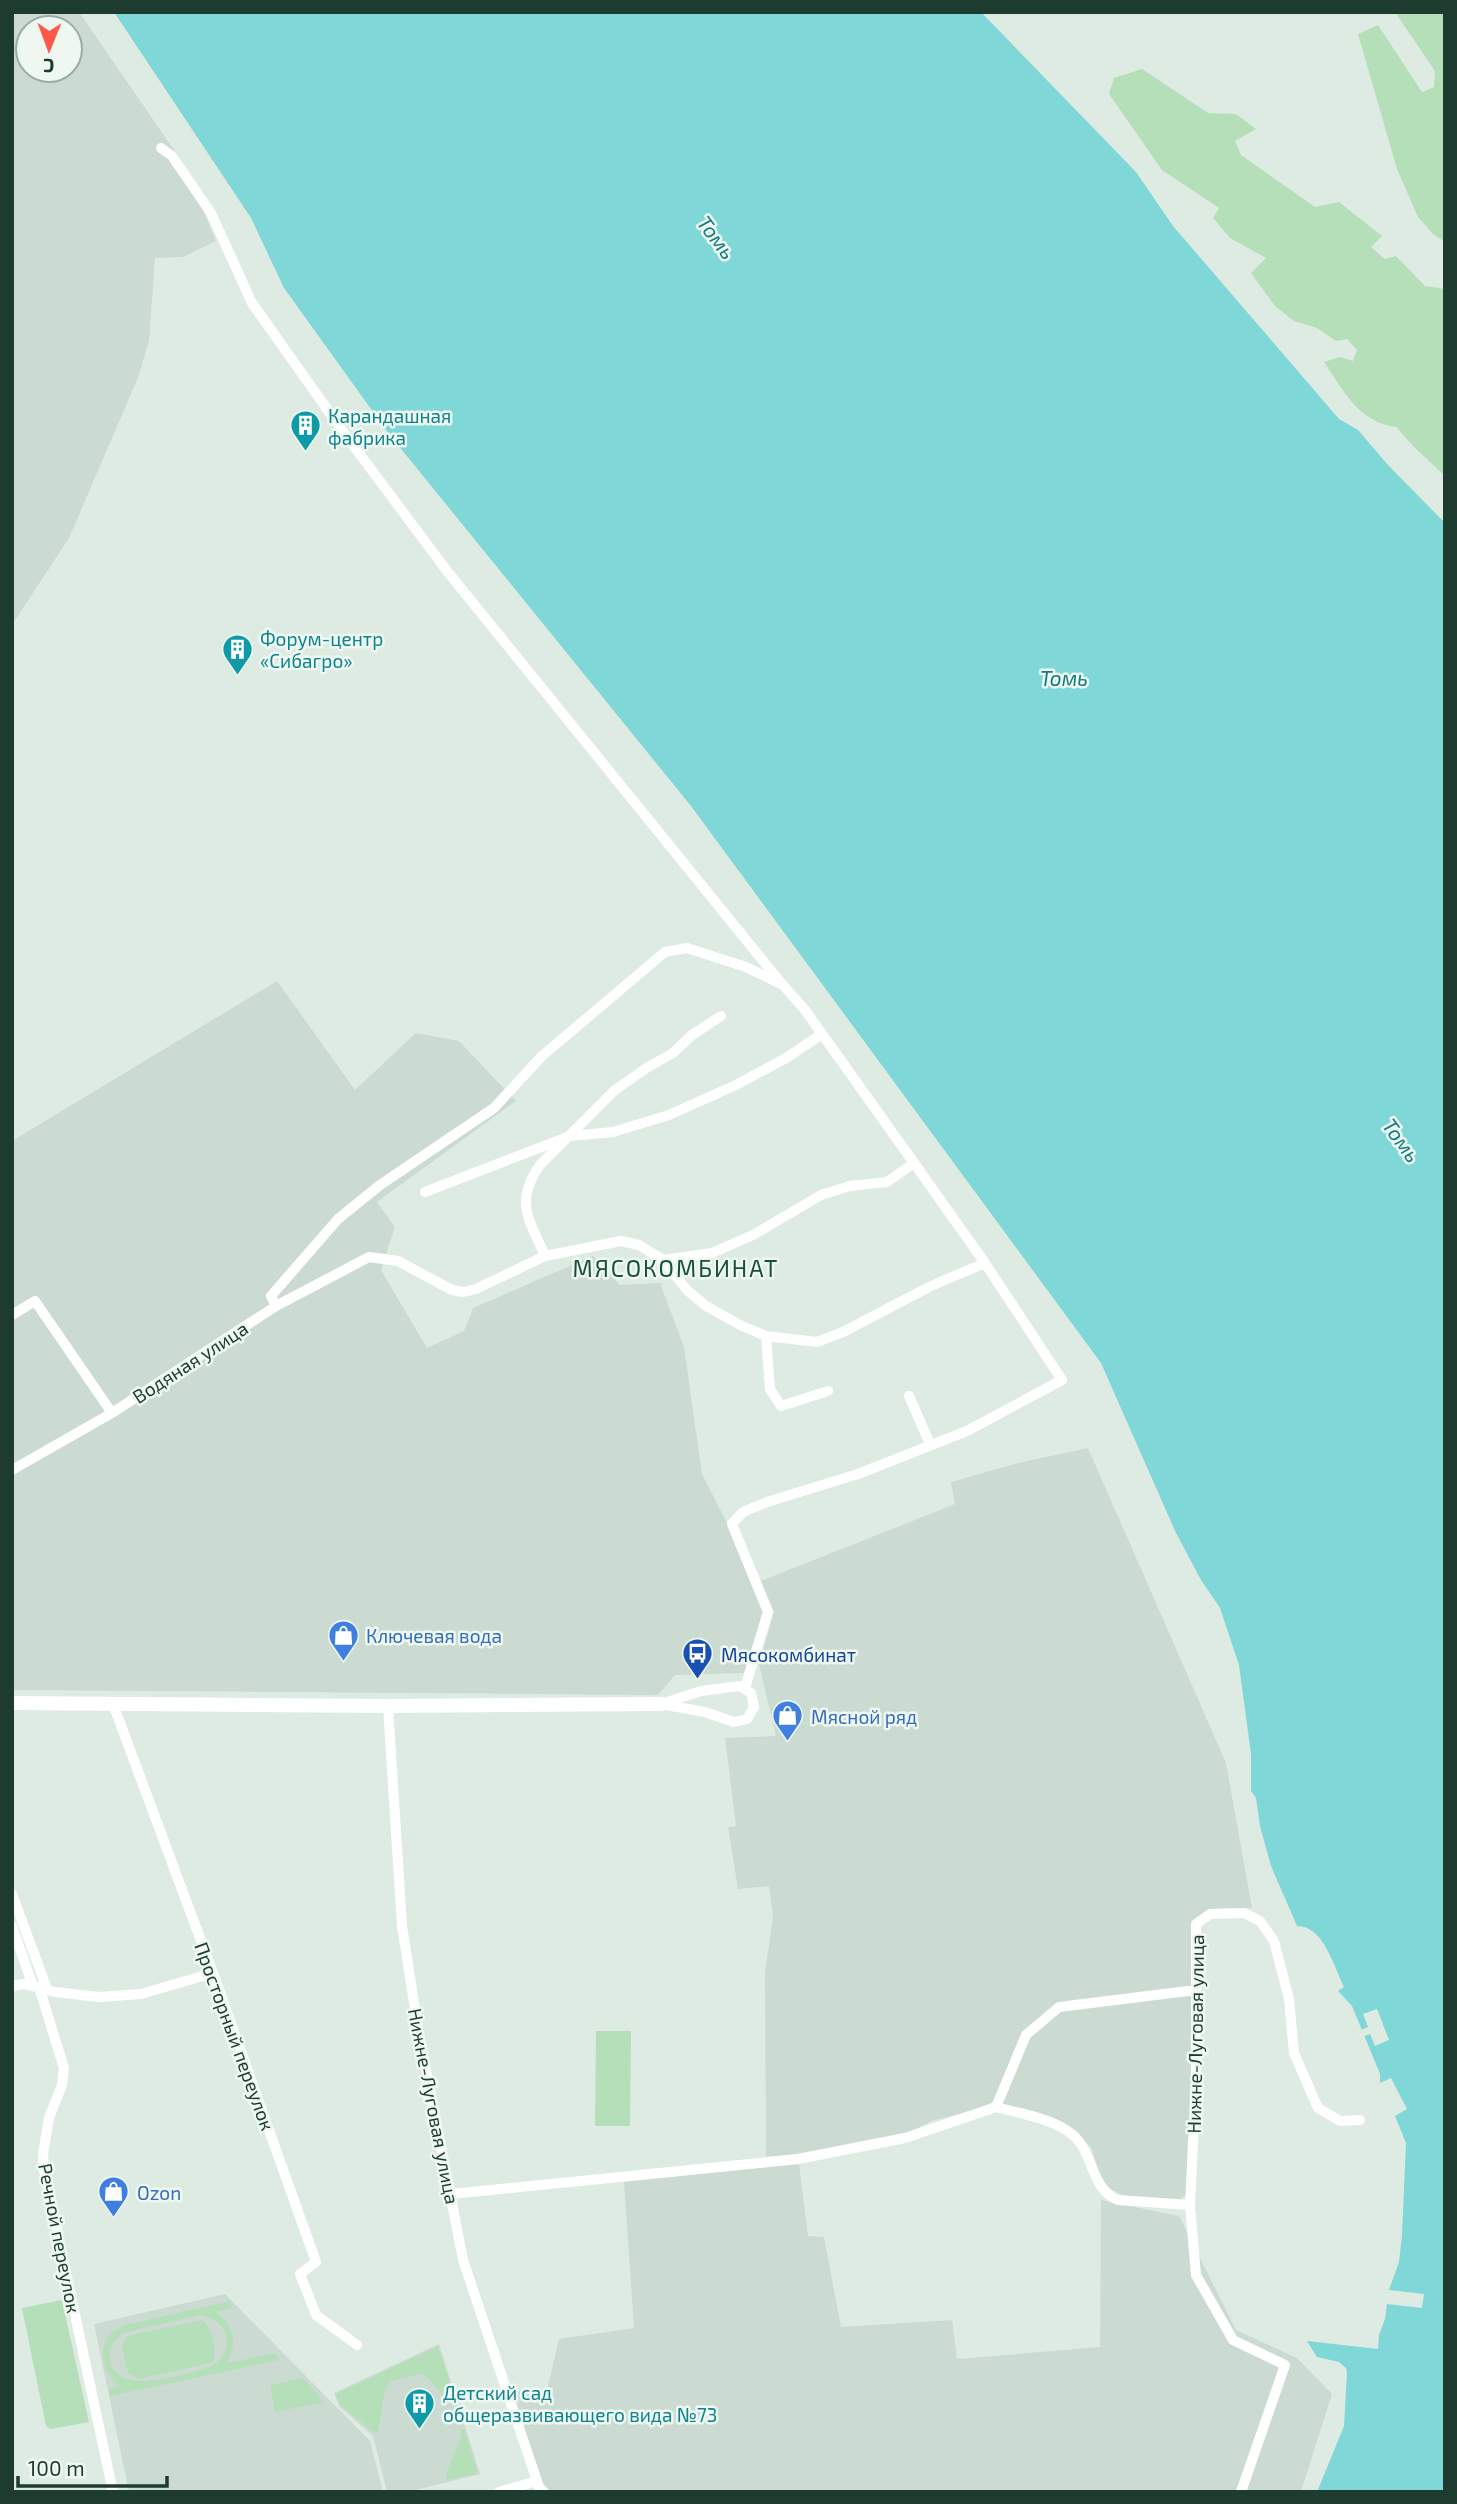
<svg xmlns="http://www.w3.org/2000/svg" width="1457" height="2504" viewBox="0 0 1457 2504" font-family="'Exo 2',sans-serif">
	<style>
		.built { fill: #ccdbd2; fill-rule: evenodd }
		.green { fill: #b4dfb9; fill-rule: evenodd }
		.water { fill: #7fd7d7 }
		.pier { fill: #deebe3 }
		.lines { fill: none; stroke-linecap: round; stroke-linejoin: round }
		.minor { stroke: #fff; stroke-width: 10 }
		.tertiary { stroke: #fff; stroke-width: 14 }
		.labels { text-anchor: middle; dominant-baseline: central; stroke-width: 5; stroke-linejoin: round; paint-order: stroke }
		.culture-label { font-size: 19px; fill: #0d838f; stroke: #eef8f1; text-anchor: start }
		.street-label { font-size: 19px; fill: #1d3c2f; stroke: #eef8f1 }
		.shop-label { font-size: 19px; fill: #366cbe; stroke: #eef8f1; text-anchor: start }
		.transit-label { font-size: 19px; fill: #164399; stroke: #eef8f1; text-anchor: start }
		.water-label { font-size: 21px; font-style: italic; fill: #127d7e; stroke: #eef8f1 }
		.quarter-label { font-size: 23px; letter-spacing: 2px; fill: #18503a; stroke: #eef8f1 }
	</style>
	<rect width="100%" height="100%" fill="#deebe3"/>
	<path class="built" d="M12,12h67l104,151 33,78 -33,16 -28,1 -6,83 -12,39 -68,158 -57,87zM28,28h42v42h-42z
		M277,981l78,109 61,-57 43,8 57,60 -139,101 18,25 -14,43 46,78 37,-17 9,-23 120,-52 27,29 40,-2 24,64 18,127 27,53 34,85 -19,61 -69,2 -17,20 -643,-5 -3,-4v-545z
		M1088,1448l138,315 26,145 -44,1 -16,14v158l-4,112 -11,9 -53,-6 -21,-11 -12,-38 -29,-25 -63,-18 -68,17 -25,14 -109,19 -31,3 -1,-185 8,-55 -4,-31 -31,3 -10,-62 8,-1 -11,-88 51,-2 -17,-72 15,-52 -13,-31 194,-77 -4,-22 67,-19z
		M799,2164l9,72 16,1 17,90 111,-7 5,39 143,-12 1,-147 78,16 57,114 61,28 35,36 -31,98h-764l-27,-100 37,-2 12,-51 75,-11 -10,-146z
		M225,2294l145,147 13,51h-254l-35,-168z
		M439,2344l41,130 -72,18h-21l-14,-56 -34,-30 -5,-13z"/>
	<path class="green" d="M1395,12h50v230l-12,-8 -15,-17 -21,-48 -39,-135 20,-9 44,67 12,-5 1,-16z
		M1142,69l66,44 28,1 20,15 -21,12 6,14 74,52 24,-5 43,34 -11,11 14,12 11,-3 29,30 20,3v187l-31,-29 -18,-20c-38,-5 -52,-36 -72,-65l16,-5 13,4 4,-11 -10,-11 -11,2 -19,-13 -23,-7 -19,-15 -24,-33 15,-15 -36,-20 -17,-20 6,-10 -57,-38 -53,-76 5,-16z
		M596,2031h35l-1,95h-35z
		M62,2300l27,122 -38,7 -5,-3 -24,-118z
		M230,2301l2,7 -16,4c18,13 22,31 11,51l50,-10 2,7 -169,36 -1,-7 11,-3c-22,-16 -25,-51 5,-61zM200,2315c32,6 37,39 8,53 -24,5 -92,30 -98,-8 -2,-12 4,-20 13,-27z
		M202,2320c10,8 14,28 12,40l-4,3 -72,16 -10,-6 -6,-27 5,-10z
		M438,2346l17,52 -8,2 -19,-22 -6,-4 -31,7 -6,8 -7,43 -4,1 -34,-28 -4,-11z
		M303,2378l21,24 -49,10 -5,-27z
		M461,2429h3l13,42 -1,3 -29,6 -1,-6 15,-38z"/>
	<path class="water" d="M114,12h867l155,160 37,54 166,193 19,11 30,35 57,58v1969h-128l27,-66 3,-53 -1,-5 -7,-6 -22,-5 -10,-16 71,8 1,-14 6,-16 4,-29 10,-28 3,-27 4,-92 -11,-27 12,-7 -16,-31 -11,5v-9l-28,-68 -14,-15 6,-4c-10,-20 -20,-61 -47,-61l-26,-60 -11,-40 -4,-28 -5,-7v-37l-12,-89 -19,-57 -19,-28 -25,-47 -75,-170 -410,-557 -302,-372 -105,-146 -33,-70z"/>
	<path class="pier" d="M1377,2009l12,31 -14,6 -5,-12 -8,3 -3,-6 9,-4 -5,-13z
		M1389,2290l35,4 -2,14 -35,-4v-3l-3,-1 1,-6h3z"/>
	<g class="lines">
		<path class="minor" d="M161,148l11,8 39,57 41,90 92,130 103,138 334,412
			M425,1192l145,-56 43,-4 56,-17 67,-30 50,-27 36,-24
			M545,1256c-16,-37 -31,-54 -5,-91l75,-75 33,-23 25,-14 19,-18 29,-19
			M663,1260l24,30 19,16 34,19 26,11 51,6 26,-10 88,-46 54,-23
			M276,1306l-5,-10 67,-77 42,-34 114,-77 48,-52 123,-104 22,-4 59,19 37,18 22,25 109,153 71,100 77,117 -95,51 -109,43 -91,28 -24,10 -11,12 36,88 -23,76
			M12,1315l23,-14 77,112
			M766,1336l4,53 11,17 47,-15
			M909,1396l21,48
			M12,1470l100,-57 164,-107 93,-49 29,4 54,29 11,2 13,-3 69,-33 76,-15 18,4 24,15 49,-7 41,-18 68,-40 29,-9 37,-4 27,-19
			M740,1686l11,7 3,14 -7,12 -13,3 -29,-10 -44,-8 40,-13z
			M113,1704l100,269 103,289 -16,12 16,41 41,30
			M388,1706l14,220 16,102 45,232 76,227 5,5
			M12,1894l35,95
			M12,1926l21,60
			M12,1986l12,-2 31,8 44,5 42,-3 72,-21
			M39,1987l25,81 -2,17 -13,33 -6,36 1,16 69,322
			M996,2107c25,7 57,11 77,28 21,18 18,55 45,65l72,5 6,70 37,65 52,25 -44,127
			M451,2194l347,-35 107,-21 91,-31 30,-72 33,-28 137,-17
			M1190,2205l6,-124v-157l14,-10 34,-1 16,8 14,20 15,58 5,54 24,55 22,13 20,-1
			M499,2492l38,-11"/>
		<path class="tertiary" d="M12,1703l376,3 273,-2"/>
	</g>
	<defs>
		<symbol id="building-pin" viewBox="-11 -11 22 30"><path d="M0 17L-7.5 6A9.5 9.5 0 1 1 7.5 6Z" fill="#0f9aa8" stroke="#eef8f1"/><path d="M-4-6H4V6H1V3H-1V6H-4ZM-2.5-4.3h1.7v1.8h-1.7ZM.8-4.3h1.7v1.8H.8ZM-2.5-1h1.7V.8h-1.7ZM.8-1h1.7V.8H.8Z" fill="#fff"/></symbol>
		<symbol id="shop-pin" viewBox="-11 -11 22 30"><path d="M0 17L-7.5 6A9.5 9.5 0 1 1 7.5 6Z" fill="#3f7fe0" stroke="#eef8f1"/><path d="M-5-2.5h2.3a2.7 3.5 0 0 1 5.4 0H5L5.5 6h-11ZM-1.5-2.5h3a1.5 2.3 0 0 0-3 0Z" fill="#fff"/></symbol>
		<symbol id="bus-pin" viewBox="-11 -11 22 30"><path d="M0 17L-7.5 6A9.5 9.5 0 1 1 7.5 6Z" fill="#1a4fb4" stroke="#eef8f1"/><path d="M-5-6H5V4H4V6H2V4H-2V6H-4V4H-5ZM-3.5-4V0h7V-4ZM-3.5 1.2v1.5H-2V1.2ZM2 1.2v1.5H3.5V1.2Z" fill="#fff"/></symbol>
	</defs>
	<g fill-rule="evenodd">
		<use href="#building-pin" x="288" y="408" width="35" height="47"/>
		<use href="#building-pin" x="220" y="632" width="35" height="47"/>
		<use href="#shop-pin" x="326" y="1618" width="35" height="47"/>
		<use href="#bus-pin" x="680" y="1636" width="35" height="47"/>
		<use href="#shop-pin" x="770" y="1698" width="35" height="47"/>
		<use href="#shop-pin" x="96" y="2174" width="35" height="47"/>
		<use href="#building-pin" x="402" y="2386" width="35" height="47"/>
	</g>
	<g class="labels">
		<g class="culture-label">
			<text x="328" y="415">Карандашная<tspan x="328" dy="22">фабрика</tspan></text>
			<text x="260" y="638">Форум-центр<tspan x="260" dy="22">«Сибагро»</tspan></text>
			<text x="443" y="2392">Детский сад<tspan x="443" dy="22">общеразвивающего вида №73</tspan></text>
		</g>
		<g class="street-label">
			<text transform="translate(190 1362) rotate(-33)">Водяная улица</text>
			<text transform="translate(1195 2034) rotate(-89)">Нижне-Луговая улица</text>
			<text transform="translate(235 2036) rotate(70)">Просторный переулок</text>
			<text transform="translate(434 2106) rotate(79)">Нижне-Луговая улица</text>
			<text transform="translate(60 2238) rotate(79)">Речной переулок</text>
		</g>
		<g class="shop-label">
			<text x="366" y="1635">Ключевая вода</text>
			<text x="811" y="1716">Мясной ряд</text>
			<text x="137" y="2192">Ozon</text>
		</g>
		<g class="transit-label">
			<text x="721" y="1654">Мясокомбинат</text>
		</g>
		<g class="water-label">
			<text transform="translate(717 237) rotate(53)">Томь</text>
			<text x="1064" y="677">Томь</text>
			<text transform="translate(1402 1140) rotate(54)">Томь</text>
		</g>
		<g class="quarter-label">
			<text x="676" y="1268">МЯСОКОМБИНАТ</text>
		</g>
	</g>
	<rect width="1457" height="2504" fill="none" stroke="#1d3c2f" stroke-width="28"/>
	<g transform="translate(49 49) rotate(181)"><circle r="33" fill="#eef8f1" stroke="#9aada3" stroke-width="2"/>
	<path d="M0-5L12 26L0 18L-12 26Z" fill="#ff5848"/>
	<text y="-10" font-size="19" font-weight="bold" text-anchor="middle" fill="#1d3c2f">С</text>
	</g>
	<path d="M18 2476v10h149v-10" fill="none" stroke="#1d3c2f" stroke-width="3.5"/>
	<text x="28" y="2476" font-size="21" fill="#1d3c2f" stroke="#eef8f1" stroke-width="5" paint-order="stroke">100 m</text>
</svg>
